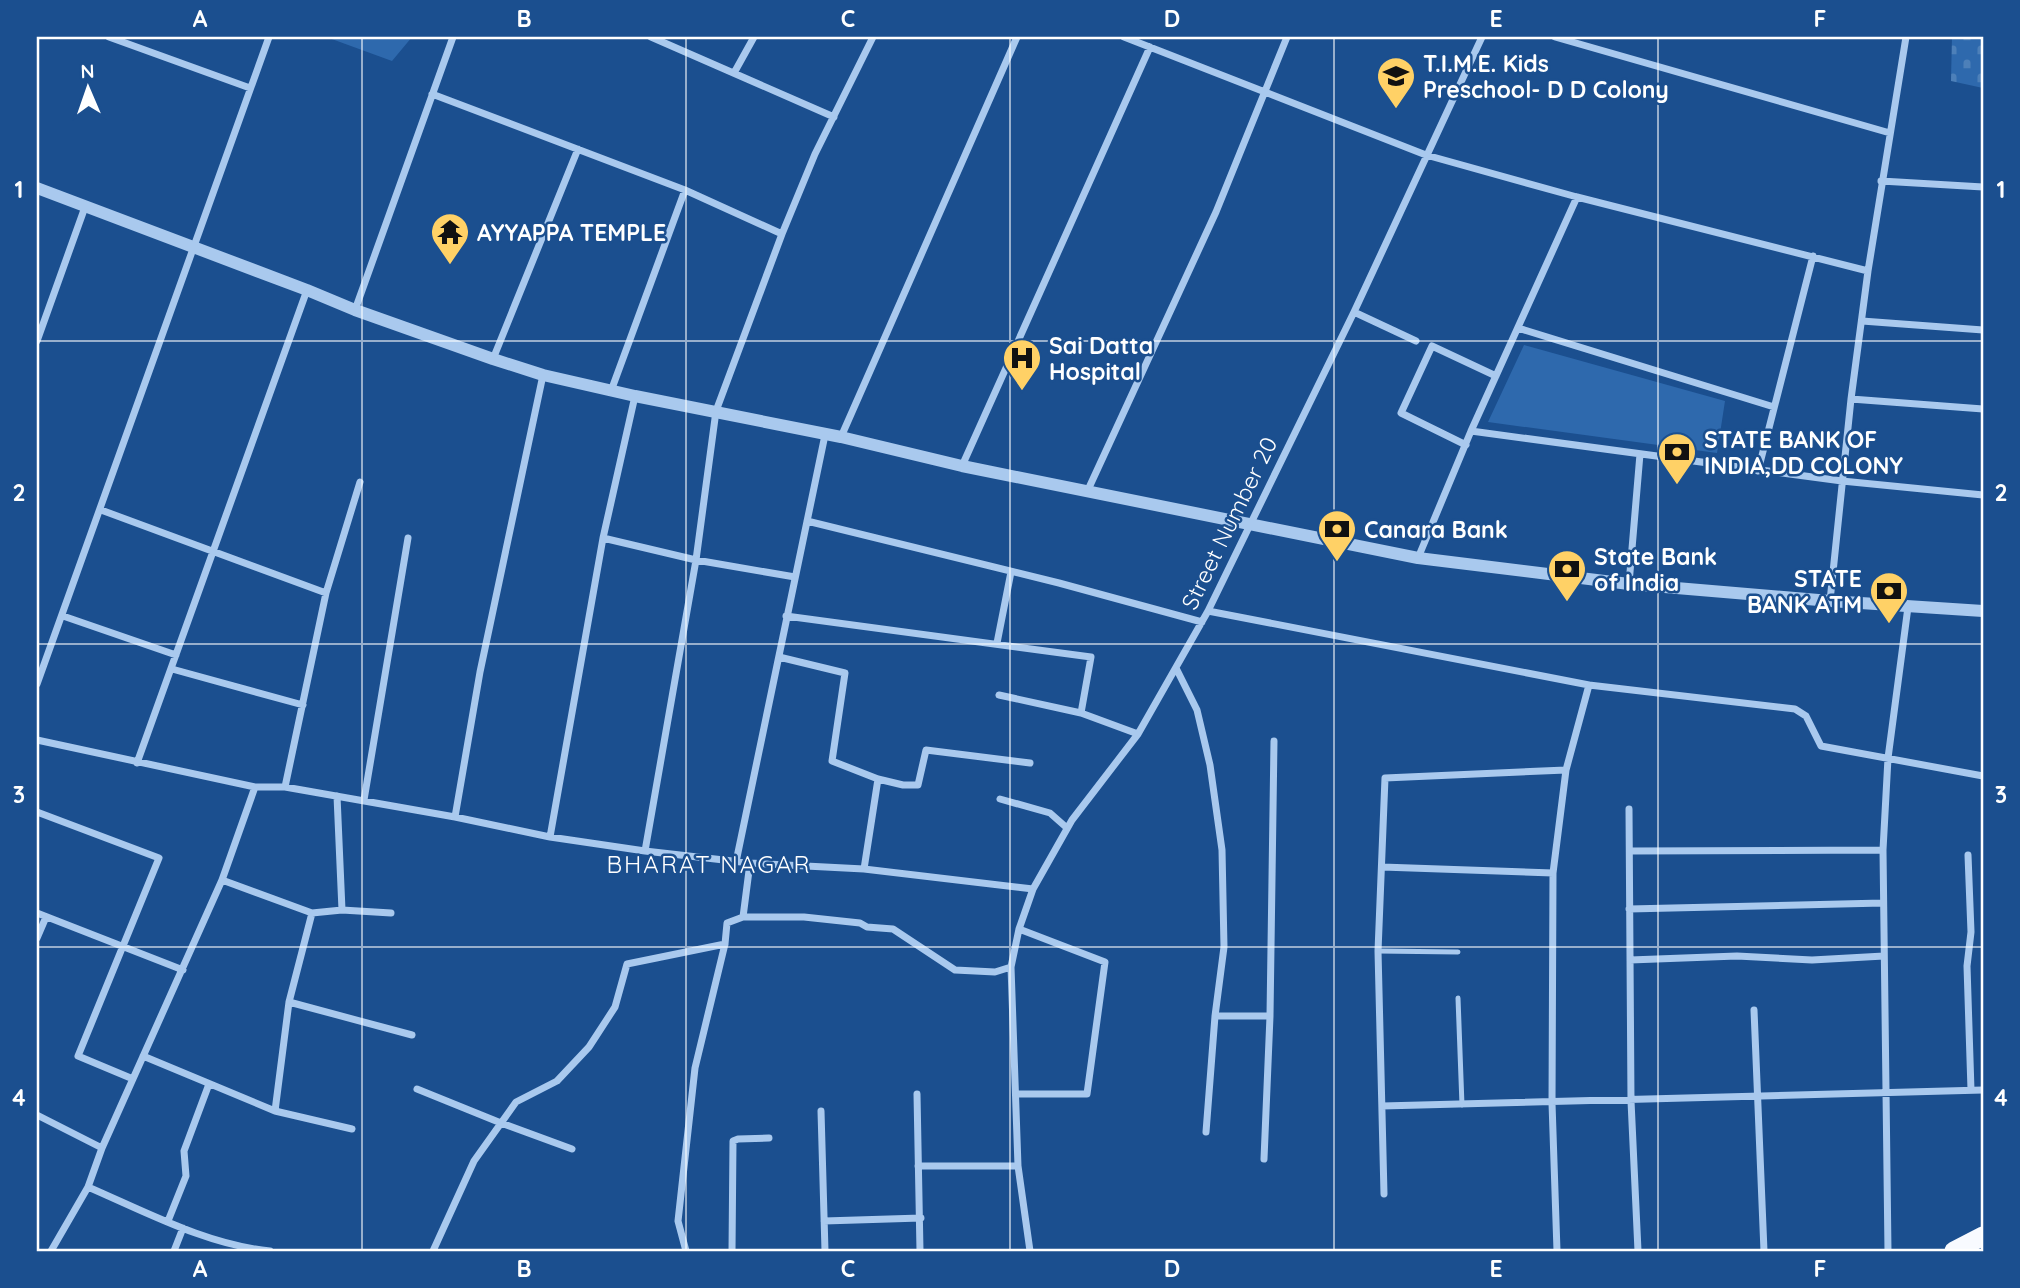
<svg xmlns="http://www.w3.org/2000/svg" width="2020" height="1288" viewBox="0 0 2020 1288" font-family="Quicksand,sans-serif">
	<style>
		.green { fill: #2e69ad }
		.cemetery { fill: url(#cemetery-stones) }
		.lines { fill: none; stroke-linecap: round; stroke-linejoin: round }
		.service { stroke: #a9c9ee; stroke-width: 5 }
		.minor { stroke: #a9c9ee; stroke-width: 7 }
		.tertiary { stroke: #a9c9ee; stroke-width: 12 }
		.trunk { stroke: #f8faff; stroke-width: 19 }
		.grid { fill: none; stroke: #fff; stroke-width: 2; stroke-opacity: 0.55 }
		.labels { text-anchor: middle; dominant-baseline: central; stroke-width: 5; stroke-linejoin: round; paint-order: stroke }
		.poi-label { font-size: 23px; font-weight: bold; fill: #fff; stroke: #1b4f8f; text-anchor: start }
		.street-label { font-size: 23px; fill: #fff; stroke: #1b4f8f }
		.neighbourhood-label { font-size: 24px; letter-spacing: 2px; fill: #fff; stroke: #1b4f8f }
		.neatline { fill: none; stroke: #fff; stroke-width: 2.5 }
		.grid-label { font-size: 23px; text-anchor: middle; font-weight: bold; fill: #fff }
	</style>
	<defs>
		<pattern id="cemetery-stones" width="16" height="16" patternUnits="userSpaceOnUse" patternTransform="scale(1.75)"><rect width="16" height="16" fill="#2e69ad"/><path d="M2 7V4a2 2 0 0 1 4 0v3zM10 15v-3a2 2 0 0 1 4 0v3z" fill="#4d80b9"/></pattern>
	</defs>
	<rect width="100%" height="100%" fill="#1b4f8f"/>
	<path class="green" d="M330,37h82l-20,24 -63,-23z
		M1524,345l201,56 -8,52 -229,-31z"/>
	<path class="cemetery" d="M1952,37h31v51l-32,-7z"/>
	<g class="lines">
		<path class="service" d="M1378,951l80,1
			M1458,998l4,107"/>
		<path class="minor" d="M109,37l141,51
			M651,37l183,80
			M1124,37l302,118 151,42 291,74
			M1555,37l335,96
			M734,73l20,-36
			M432,94l253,96 97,44
			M1881,181l102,6
			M355,310l98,-273
			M1354,312l62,29
			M1862,321l121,9
			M1518,328l256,79
			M37,341l48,-134
			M493,359l85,-210
			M611,391l74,-201
			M1851,399l132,10
			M1471,431l371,50 141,14
			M841,437l176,-400
			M1466,445l-65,-32 31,-67 64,30
			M962,466l188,-419
			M1758,471l55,-215
			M1087,492l129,-280 71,-175
			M101,510l225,83
			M807,521l252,62 143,39
			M603,538l93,22 99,17
			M1418,558l53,-127 106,-234
			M1629,584l11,-130
			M1830,601l21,-202 17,-128 38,-234
			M1208,611l381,74 206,24 11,7 15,30 162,30
			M63,616l113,39
			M786,616l305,41 -10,56
			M997,643l14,-71
			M779,657l66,16 -13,88 46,18 25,6h15l8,-35 104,13
			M1176,668l21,42 13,55 12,85 2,97 -9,69 -9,116
			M172,669l131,36
			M37,684l232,-647
			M999,695l82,18 57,21
			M37,740l218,47h30l170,30 95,20 95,14 105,12 114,6 169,20
			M137,763l170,-473
			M285,787l41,-194 34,-111
			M337,796l5,114 49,3
			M1000,799l50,14 17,15
			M364,800l44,-262
			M1629,809l2,292 7,150
			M37,812l122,46 -81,198 55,23
			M455,817l25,-145 63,-297
			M550,837l53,-299 32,-142
			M645,851l51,-291 20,-149 66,-177 33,-80 58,-117
			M1630,851l253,-1
			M1968,855l3,77 -4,34 4,124
			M736,862l89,-427
			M1382,867l171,6
			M864,869l14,-90
			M1629,909l254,-6
			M37,913l146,57
			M312,913l30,-3
			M743,917h61l56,6 7,4 26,2 62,41 40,2 16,-5
			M37,938l9,-21
			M1630,960l107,-4 75,4 72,-4
			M289,1002l123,33
			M1754,1010l10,241
			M1215,1016h55
			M143,1056l132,55 14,-109 23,-89 -90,-33
			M417,1089l84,34 71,26
			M917,1094l3,157
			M1017,1094h70l18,-132 -86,-33
			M1382,1106l601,-16
			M275,1111l77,18
			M821,1111l4,140
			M37,1115l65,33
			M1264,1159l6,-143 4,-275
			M918,1166h100
			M88,1187c58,25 119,58 182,64
			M1384,1194l-6,-243 7,-173 181,-8
			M168,1221l18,-45 -2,-25 25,-67
			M824,1221l97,-3
			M51,1251l37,-64 14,-39 120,-268 33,-93
			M174,1251l9,-23
			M433,1251l41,-90 42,-59 41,-21 32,-34 26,-40 12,-43 98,-20
			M686,1251l-8,-30 17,-153 30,-124 2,-21 16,-6 7,-54
			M732,1251l1,-110 5,-2 31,-1
			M1030,1251l-12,-85 -7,-199 8,-38 14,-40 39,-69 66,-86 70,-123 146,-299 128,-275
			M1557,1251l-5,-148 1,-230 13,-103 23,-85
			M1888,1251l-5,-401 5,-92 20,-151"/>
		<path class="tertiary" d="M37,188l270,102 48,20 138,49 50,16 92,21 206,41 121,29 456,92 211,26 201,17 153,10"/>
		<path class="trunk" d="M1954,1251l29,-15"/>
	</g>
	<path class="grid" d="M362,37v1214M686,37v1214M1010,37v1214M1334,37v1214M1658,37v1214M37,341h1946M37,644h1946M37,947h1946"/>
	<defs>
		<symbol id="university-pin" viewBox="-11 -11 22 30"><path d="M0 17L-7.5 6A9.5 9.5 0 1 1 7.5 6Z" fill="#ffd166" stroke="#1b4f8f"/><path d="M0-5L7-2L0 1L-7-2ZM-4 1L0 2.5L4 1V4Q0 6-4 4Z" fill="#111"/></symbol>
		<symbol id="temple-pin" viewBox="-11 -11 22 30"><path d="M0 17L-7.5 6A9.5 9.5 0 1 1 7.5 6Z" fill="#ffd166" stroke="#1b4f8f"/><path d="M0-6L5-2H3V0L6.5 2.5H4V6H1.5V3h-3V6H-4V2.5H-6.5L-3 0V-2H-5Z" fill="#111"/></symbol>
		<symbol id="hospital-pin" viewBox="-11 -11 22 30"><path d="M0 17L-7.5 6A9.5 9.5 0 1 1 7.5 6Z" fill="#ffd166" stroke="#1b4f8f"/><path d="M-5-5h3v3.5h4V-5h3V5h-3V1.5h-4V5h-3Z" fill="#111"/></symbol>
		<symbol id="bank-pin" viewBox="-11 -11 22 30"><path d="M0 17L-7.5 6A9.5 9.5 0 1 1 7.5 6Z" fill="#ffd166" stroke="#1b4f8f"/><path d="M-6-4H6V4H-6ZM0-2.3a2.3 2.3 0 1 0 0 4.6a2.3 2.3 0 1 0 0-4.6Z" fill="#111"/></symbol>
	</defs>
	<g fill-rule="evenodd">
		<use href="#university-pin" x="1374" y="54" width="44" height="60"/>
		<use href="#temple-pin" x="428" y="210" width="44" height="60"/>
		<use href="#hospital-pin" x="1000" y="336" width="44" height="60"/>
		<use href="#bank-pin" x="1655" y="430" width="44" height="60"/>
		<use href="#bank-pin" x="1315" y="507" width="44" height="60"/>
		<use href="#bank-pin" x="1545" y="547" width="44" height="60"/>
		<use href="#bank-pin" x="1867" y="569" width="44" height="60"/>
	</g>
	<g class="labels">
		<g class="poi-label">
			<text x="1423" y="63">T.I.M.E. Kids<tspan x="1423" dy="26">Preschool- D D Colony</tspan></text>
			<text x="477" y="232">AYYAPPA TEMPLE</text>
			<text x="1049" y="345">Sai Datta<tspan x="1049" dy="26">Hospital</tspan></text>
			<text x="1704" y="439">STATE BANK OF<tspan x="1704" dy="26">INDIA,DD COLONY</tspan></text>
			<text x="1364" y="529">Canara Bank</text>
			<text x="1594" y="556">State Bank<tspan x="1594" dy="26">of India</tspan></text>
			<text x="1862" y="578" text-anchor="end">STATE<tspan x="1862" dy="26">BANK ATM</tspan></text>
		</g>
		<g class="street-label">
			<text transform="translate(1229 523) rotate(-64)">Street Number 20</text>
		</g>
		<g class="neighbourhood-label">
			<text x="709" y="864">BHARAT NAGAR</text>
		</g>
	</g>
	<rect width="2020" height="1288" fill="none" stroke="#1b4f8f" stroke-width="77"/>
	<g transform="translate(88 88) rotate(358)" stroke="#1b4f8f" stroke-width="5" paint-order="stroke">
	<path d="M0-5L12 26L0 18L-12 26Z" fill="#ffffff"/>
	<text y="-10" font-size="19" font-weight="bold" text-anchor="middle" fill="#ffffff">N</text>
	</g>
	<rect x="38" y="38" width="1944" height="1212" class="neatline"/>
	<g class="grid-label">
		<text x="200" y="27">A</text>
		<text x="524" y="27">B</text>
		<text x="848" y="27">C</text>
		<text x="1172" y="27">D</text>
		<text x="1496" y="27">E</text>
		<text x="1820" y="27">F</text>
		<text x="19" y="198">1</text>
		<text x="2001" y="198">1</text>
		<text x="19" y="501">2</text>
		<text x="2001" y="501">2</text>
		<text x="19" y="803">3</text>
		<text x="2001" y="803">3</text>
		<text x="19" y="1106">4</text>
		<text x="2001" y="1106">4</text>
		<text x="200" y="1277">A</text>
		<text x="524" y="1277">B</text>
		<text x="848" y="1277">C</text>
		<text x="1172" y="1277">D</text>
		<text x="1496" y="1277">E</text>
		<text x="1820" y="1277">F</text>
	</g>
</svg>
